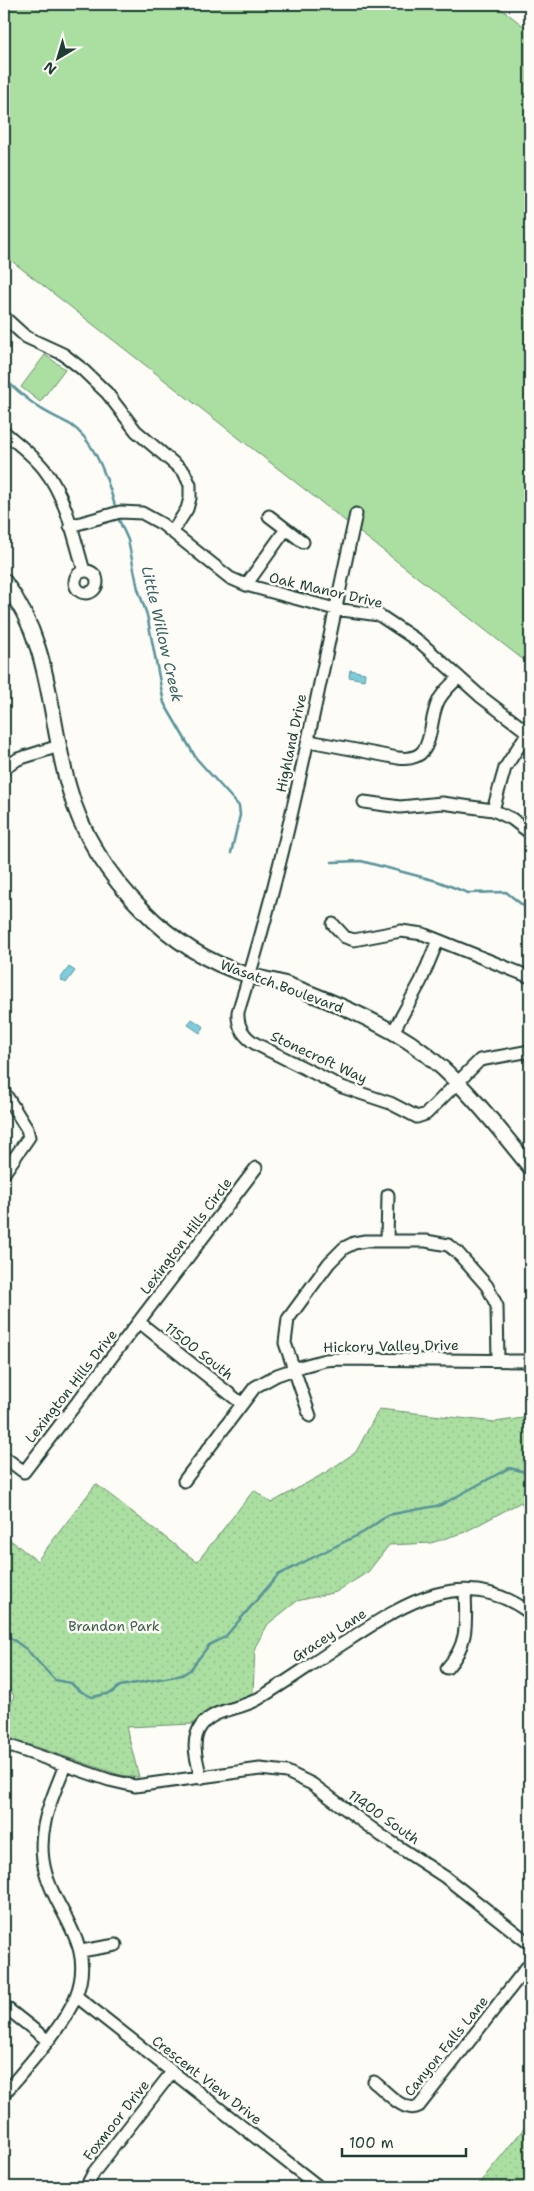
<svg xmlns="http://www.w3.org/2000/svg" width="534" height="2191" viewBox="0 0 534 2191" font-family="'Shantell Sans',sans-serif">
	<style>
		.grass { fill: #abdfa1; stroke: #658e6a }
		.park { fill: url(#park-dots); stroke: #658e6a }
		.water { fill: #7eccdc; stroke: #589399 }
		.lines { fill: none; stroke-linecap: round; stroke-linejoin: round }
		.stream { stroke: #589399; stroke-width: 2.5 }
		.minor-casing { stroke: #1f3d34; stroke-width: 15 }
		.major-casing { stroke: #1f3d34; stroke-width: 18 }
		.minor { stroke: #fdfcf7; stroke-width: 11 }
		.major { stroke: #fdfcf7; stroke-width: 14 }
		.labels { text-anchor: middle; dominant-baseline: central; stroke-width: 5; stroke-linejoin: round; paint-order: stroke }
		.street-label { font-size: 14px; fill: #1f3d34; stroke: #fdfcf7 }
		.park-label { font-size: 14px; fill: #3b5d4a; stroke: #fdfcf7 }
		.water-label { font-size: 15px; font-style: italic; fill: #37615e; stroke: #fdfcf7 }
	</style>
	<defs>
		<pattern id="park-dots" width="8" height="8" patternUnits="userSpaceOnUse" patternTransform="scale(1.25)"><rect width="8" height="8" fill="#abdfa1"/><path d="M2 2h.1M6 6h.1" fill="none" stroke="#93c08b" stroke-width="1.8" stroke-linecap="round"/></pattern>
	</defs>
	<rect width="100%" height="100%" fill="#fdfcf7"/>
	<filter id="ink" filterUnits="userSpaceOnUse"><feTurbulence type="fractalNoise" baseFrequency=".02" numOctaves="2"/><feDisplacementMap in="SourceGraphic" scale="10" xChannelSelector="R" yChannelSelector="G"/><feConvolveMatrix kernelMatrix="1 2 1 2 8 2 1 2 1" color-interpolation-filters="sRGB"/></filter>
	<g filter="url(#ink)">
		<path class="grass" d="M4,4h491l35,27v634l-526,-410z
			M45,355l20,14 -25,33 -19,-15z"/>
		<path class="park" d="M379,1409l116,13 35,-5v101l-9,-16 -56,30 -34,11 -42,2 -21,27 -32,20 -39,9 -29,23 -13,23 -2,46c-25,16 -38,4 -60,31l-67,3 13,50 -19,-2 -116,-39v-17l10,-23 -10,-15v-146l33,26 59,-77 101,78 57,-72 17,13 54,-30 31,-21z
			M530,2121v66h-54z"/>
		<path class="water" d="M350,670l15,3 -1,7 -15,-3z
			M69,967l6,4 -9,12 -6,-4z
			M192,1019l12,8 -4,6 -12,-8z"/>
		<g class="lines">
			<path class="stream" d="M4,379c10,8 19,17 30,25 11,9 25,14 37,21 24,16 37,55 44,81
				M119,520l9,20 10,49 9,26 17,88 32,55 43,48 1,9 -9,38
				M332,862l29,-1 76,20 31,12 38,-1 24,19
				M4,1633l22,16 29,31 16,3 7,7 14,7 19,-4 9,-7 62,-11 8,-5 19,-25 16,-8 53,-62 86,-43 24,-17 53,-10 68,-37 21,5"/>
			<defs>
				<path id="minor" d="M4,317l22,20 37,17 19,15 25,24 29,38 48,41 6,13v13l-3,11 -14,22
					M4,432c14,12 29,23 40,37 22,28 30,68 40,102
					M356,514c-37,167 -66,335 -118,498 -1,14 6,25 18,32l86,43 48,16 27,14 9,-3 54,-54 50,-9
					M269,516l34,26
					M70,526l50,-14 22,1 20,11 68,54 16,7 89,24 44,6 42,28 59,53 50,38
					M75 582a11 11 0 1 1 22 0a11 11 0 1 1-22 0Z
					M246,585l40,-56
					M309,741l89,17c37,5 29,-29 39,-54 4,-11 14,-19 22,-27
					M4,769l14,-10 41,-13
					M364,802l36,5 42,-4 51,7 19,9 18,14
					M493,810l12,-42 23,-36
					M333,924l12,13 9,3 47,-9 22,3 107,43
					M393,1032l28,-51 17,-41
					M4,1092l23,37 2,8 -25,36
					M387,1240l1,-45
					M139,1322l102,81
					M310,1416l-25,-73 3,-24 41,-56 15,-15 10,-5 11,-2h61l22,4 9,7 30,34 10,20 1,54
					M4,1457l20,15 232,-304
					M184,1481l71,-94 22,-12 26,-9 22,-6 13,-1 192,2
					M447,1668c22,-24 19,-46 18,-77
					M4,1744l105,36 26,6 125,-17 27,3 25,12 70,52 63,41 85,67
					M201,1778c-4,-17 -11,-37 0,-52 13,-18 39,-16 57,-27 30,-18 59,-39 89,-58 58,-38 117,-77 183,-28
					M81,1951l35,-6
					M76,1996l243,191
					M4,2006l43,34
					M374,2082c12,9 30,32 45,24l111,-143
					M4,2094c22,-27 59,-66 72,-98 22,-56 -26,-85 -33,-136 -5,-35 10,-63 22,-95
					M86,2187l8,-15 78,-100"/>
				<path id="major" d="M4,581c49,66 43,132 65,207 12,45 40,89 73,121 29,30 66,54 106,66 12,4 25,5 37,9 36,13 74,29 108,48 57,32 96,85 137,135"/>
			</defs>
			<use href="#minor" class="minor-casing"/>
			<use href="#major" class="major-casing"/>
			<use href="#minor" class="minor"/>
			<use href="#major" class="major"/>
		</g>
	</g>
	<g class="labels">
		<g class="street-label">
			<text transform="translate(326 590) rotate(13)">Oak Manor Drive</text>
			<text transform="translate(291 743) rotate(-78)">Highland Drive</text>
			<text transform="translate(282 986) rotate(20)">Wasatch Boulevard</text>
			<text transform="translate(319 1057) rotate(25)">Stonecroft Way</text>
			<text transform="translate(186 1236) rotate(-53)">Lexington Hills Circle</text>
			<text transform="translate(391 1346) rotate(-1)">Hickory Valley Drive</text>
			<text transform="translate(199 1351) rotate(38)">11500 South</text>
			<text transform="translate(71 1386) rotate(-52)">Lexington Hills Drive</text>
			<text transform="translate(329 1635) rotate(-33)">Gracey Lane</text>
			<text transform="translate(384 1817) rotate(35)">11400 South</text>
			<text transform="translate(446 2046) rotate(-51)">Canyon Falls Lane</text>
			<text transform="translate(207 2080) rotate(38)">Crescent View Drive</text>
			<text transform="translate(116 2120) rotate(-52)">Foxmoor Drive</text>
		</g>
		<g class="park-label">
			<text x="114" y="1626">Brandon Park</text>
		</g>
		<g class="water-label">
			<text transform="translate(162 634) rotate(77)">Little Willow Creek</text>
		</g>
	</g>
	<rect width="534" height="2191" fill="none" stroke="#fdfcf7" stroke-width="20"/>
	<rect x="10" y="10" width="514" height="2171" fill="none" stroke="#1f3d34" stroke-width="2" filter="url(#ink)"/>
	<g transform="translate(58 58) rotate(218)" stroke="#fdfcf7" stroke-width="4" paint-order="stroke">
	<path d="M0-4L9 19L0 12L-9 19Z" fill="#1f3d34"/>
	<text y="-8" font-size="14" font-weight="bold" text-anchor="middle" fill="#1f3d34">N</text>
	</g>
	<path d="M342 2148v8h124v-8" fill="none" stroke="#1f3d34" stroke-width="2.5"/>
	<text x="349" y="2148" font-size="15" fill="#1f3d34" stroke="#fdfcf7" stroke-width="4" paint-order="stroke">100 m</text>
</svg>
